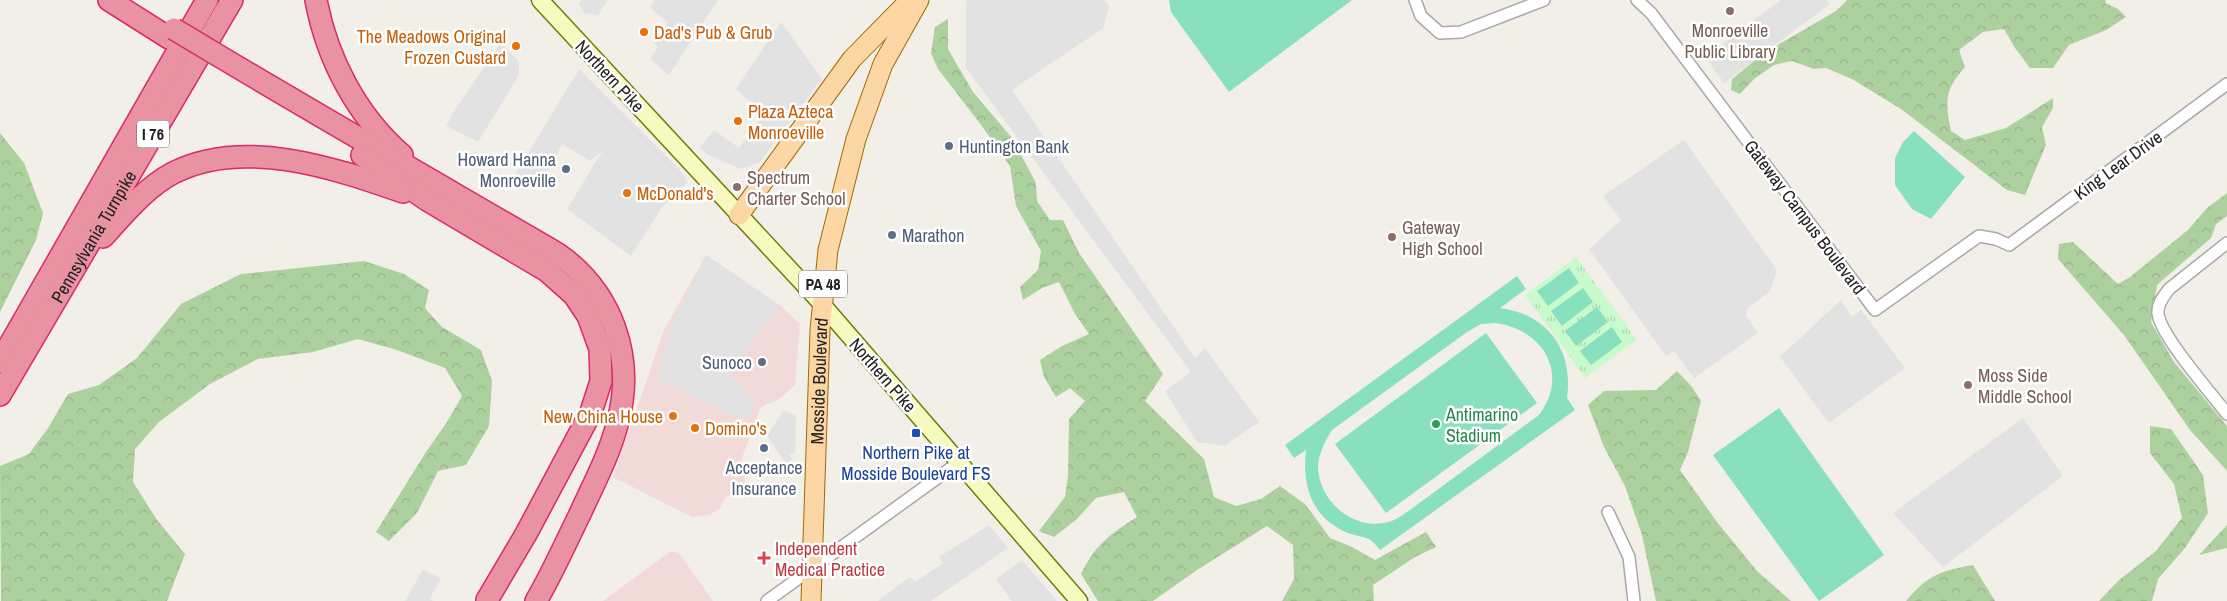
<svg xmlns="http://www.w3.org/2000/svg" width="2227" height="601" viewBox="0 0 2227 601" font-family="'Archivo Narrow',sans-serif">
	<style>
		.commercial { fill: #f2dad9 }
		.forest { fill: url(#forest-crowns) }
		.park { fill: url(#park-tufts) }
		.pitch { fill: #88e0be; fill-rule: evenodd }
		.parking { fill: #e2e2e2 }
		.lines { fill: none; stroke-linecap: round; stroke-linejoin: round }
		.minor-casing { stroke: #a9a9a9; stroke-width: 14 }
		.secondary-casing { stroke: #707d05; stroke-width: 19 }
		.primary-casing { stroke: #a06b00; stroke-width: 21 }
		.motorway-casing { stroke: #dc2a67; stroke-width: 24 }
		.minor { stroke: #fff; stroke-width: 11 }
		.secondary { stroke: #f7fabf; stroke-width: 16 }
		.primary { stroke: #fcd6a4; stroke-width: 19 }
		.motorway { stroke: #e892a2; stroke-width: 21 }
		.motorway-bridge-casing { stroke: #dc2a67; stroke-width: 24; stroke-linecap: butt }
		.motorway-bridge { stroke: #e892a2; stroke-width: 21 }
		.education-dot { fill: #8d6e63; stroke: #fff; stroke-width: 2 }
		.food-dot { fill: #e8710a; stroke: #fff; stroke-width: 2 }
		.service-dot { fill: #5c6f8a; stroke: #fff; stroke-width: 2 }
		.leisure-dot { fill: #2e9e5b; stroke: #fff; stroke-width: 2 }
		.transit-dot { fill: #1a4fb4; stroke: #fff; stroke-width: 2 }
		.health-dot { fill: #e0444e; stroke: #fff; stroke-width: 2 }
		.labels { text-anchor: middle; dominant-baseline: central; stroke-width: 5; stroke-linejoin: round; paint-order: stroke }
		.shield { fill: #fff; stroke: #646464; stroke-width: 1 }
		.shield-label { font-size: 16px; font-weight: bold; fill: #222 }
		.education-label { font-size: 18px; fill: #785e54; stroke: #fff; text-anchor: start }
		.food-label { font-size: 18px; fill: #c56008; stroke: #fff; text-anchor: start }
		.street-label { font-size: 18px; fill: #222; stroke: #fff }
		.service-label { font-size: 18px; fill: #4e5e75; stroke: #fff; text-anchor: start }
		.leisure-label { font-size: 18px; fill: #27864d; stroke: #fff; text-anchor: start }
		.transit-label { font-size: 18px; fill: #164399; stroke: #fff }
		.health-label { font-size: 18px; fill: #be3a42; stroke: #fff; text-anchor: start }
	</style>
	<defs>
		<pattern id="forest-crowns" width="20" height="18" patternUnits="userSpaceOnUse" patternTransform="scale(1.25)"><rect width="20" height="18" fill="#add19e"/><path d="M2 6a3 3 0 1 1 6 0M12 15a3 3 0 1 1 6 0" fill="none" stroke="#95b388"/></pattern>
		<pattern id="park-tufts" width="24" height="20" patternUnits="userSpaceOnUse" patternTransform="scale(1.25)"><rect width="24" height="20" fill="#c8facc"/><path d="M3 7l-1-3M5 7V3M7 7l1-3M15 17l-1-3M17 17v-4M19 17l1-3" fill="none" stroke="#acd6af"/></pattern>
	</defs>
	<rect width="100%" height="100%" fill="#f2efe9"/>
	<path class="commercial" d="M706,255l75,51 19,18 -5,61 -14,13 -20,9 -19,51 3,27 -20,13 -5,10 -10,7 -18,2 -79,-40 51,-147z
		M671,551l8,2 34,48h-110z"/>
	<path class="forest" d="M1847,0h259l-1,3 13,6 8,8 -20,13 -37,15 -16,23h-23l-15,-20 -11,-19 -21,3 -24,18 6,17c-21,24 -20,34 -14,64l14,9 41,-12 47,-30v10l-11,19 4,18 -21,50 -18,-5 -106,-81 -49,-30 -26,-11 -12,1 -22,-8 -18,4 -20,14 -14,15 -9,-4 1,-11 32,-26 72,-42z
		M948,19v30l25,43 39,46 24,45 1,18 13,19h13l16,33 84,121 -18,27 59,58 10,38 22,9 25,-7 19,-13 26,19 24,33 22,9 23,13 51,-28 10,15 -21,10 -42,28 1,16h-92l12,-22 -1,-34 -26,-19 -70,44 -44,31h-55l-17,-27c15,-30 28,-39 56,-57l-13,-25 -28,6 -19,21 -23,18 -15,-6 26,-34 3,-22 1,-56 16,-18 -15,-13 -14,9 -12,-20 -4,-17 22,-14 27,-12 -14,-20 -16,-32 -17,6 -19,12 -3,-13 18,-17 3,-19 -25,-45 -6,-40 -28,-40 -44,-57 -7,-16 4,-26z
		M0,133l24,30 19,50 -7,27 -36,72z
		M2227,193v23l-11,8 -5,14 -54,47 -6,37 23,40 53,64v45l-37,-41 -66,-95 -66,-76 1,-15 14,-2 45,42 12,-7 58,-47 19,-22z
		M364,261l40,13 25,16 -4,18 17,19 39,23 11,31 -3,45 -23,39 -28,6 -21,42 -28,28 -13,-9 50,-80 21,-30 15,-26 -17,-28 -48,-18 -39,-11 -45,13 -55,7 -48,25 -51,38 -24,27 -2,33 24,38 28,34 -18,47h-166l-1,-135 29,-12 19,-26 20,-34 31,-9 38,-27 44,-54 60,-30z
		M1677,371l15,16 9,14 -13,51 -8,18 37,52 40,49 34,30h-135l-14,-66 -17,-49 -21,-39 -16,-42 16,-14 52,-1z
		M2150,426l21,3 32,46 5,38 -23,35 -27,31 -6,22h-53l20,-21 37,-29 26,-33 -8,-34 -24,-31z
		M2227,525v23l-28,7z
		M1973,565l22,36h-89c22,-26 34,-30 67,-36z"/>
	<path class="park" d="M1576,257l61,83 -52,38 -60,-83z"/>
	<path class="pitch" d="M1169,0h183l-123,92 -58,-80z
		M1914,131l51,46 -34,42 -19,-10 -17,-24v-27l8,-16z
		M1569,268l10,15 -31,23 -11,-15z
		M1517,276l9,13 -26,19c47,6 74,42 67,90l8,12 -195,140c-12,-16 -15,-11 -32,-17 -37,-15 -46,-48 -42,-83l-12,8 -9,-13zM1495,323c48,6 75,51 44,92l-129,95c-5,3 -11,8 -16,10 -36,15 -76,-17 -76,-54 1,-13 7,-25 14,-36l135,-98 14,-8z
		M1583,288l10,14 -31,24 -11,-15z
		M1597,307l11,15 -32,24 -11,-15z
		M1612,327l10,15 -31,23 -11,-14z
		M1486,333l51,70 -151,110 -51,-69z
		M1779,408l105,147 -65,46 -106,-146z"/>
	<path class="parking" d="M582,0h26l-10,15 -14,-2 -5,-9z
		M655,0h63l-49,75 -19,-16 8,-12 -4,-5 14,-19 -18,-16z
		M968,0h136l5,6 -6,22 -91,62 183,268 10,-10 54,74 -35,24 -27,-4 -32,-51 26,-19 -225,-304v-66z
		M1781,0h46l3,4 -106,79 -19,-26z
		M781,22l41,57 -62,83 -19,7 -33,-14 -8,-8 14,-17 25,18 24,-34 -27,-25z
		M501,43l18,18v14l-41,67 -32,-16 8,-15z
		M579,69l102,102 7,11 -26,25 -31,49 -64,-47 36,-59 -13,11 -28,-17 -22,43 -25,-12z
		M1684,140l93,130 -7,21 -22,17 -2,8 12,17 -64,45 -20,-27 -8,5 -77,-107 32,-29 -18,-24z
		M706,255l75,51 -32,40 -18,29 25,28 -12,18 -87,-42 13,-51z
		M1841,300l11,17 9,-7 44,58 -76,55 -49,-66z
		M784,410l12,6 -1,36 -5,3 3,5 -7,4 -19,-28z
		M2023,418l40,58 -120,91 -50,-54z
		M989,525l19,23 -77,53h-53l32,-24 5,5 28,-19 -4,-6z
		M1022,560l35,41h-45l-16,-22z
		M423,569l18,10 -11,19 3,3h-28z"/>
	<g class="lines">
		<defs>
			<path id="minor" d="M1415,0l6,16 19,17 21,-1 83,-32
				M1637,0l14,13 224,297 104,-74 17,3 13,6 218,-161
				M2227,243l-58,46c-5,7 -12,15 -11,24 1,21 54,81 69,101
				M1608,512l21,45 5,44
				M767,601l191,-138"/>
			<path id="secondary" d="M540,0l281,303 258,298"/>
			<g id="primary">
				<path d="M739,215l113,-156 58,-59"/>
				<path id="s1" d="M811,601l9,-271 8,-80 28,-111 27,-75 36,-64"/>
			</g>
			<g id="motorway">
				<path d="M109,0l60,38"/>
				<path d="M316,0c11,59 41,116 86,155"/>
				<path d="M214,53c114,68 229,134 344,201 54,38 77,103 60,167 -8,33 -25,64 -39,95 -14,28 -27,58 -43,85"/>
				<path d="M362,155l65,45 120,71 27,24 14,21 12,33 1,32 -10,31 -65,122 -39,66"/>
				<path d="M103,237c21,-23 42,-49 70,-64 70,-36 161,-5 230,19"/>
				<path d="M0,362l207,-362"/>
				<path id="s2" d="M0,395l232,-395"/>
			</g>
		</defs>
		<use href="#minor" class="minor-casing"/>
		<use href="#secondary" class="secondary-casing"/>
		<use href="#primary" class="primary-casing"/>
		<use href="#motorway" class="motorway-casing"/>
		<use href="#minor" class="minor"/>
		<use href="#secondary" class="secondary"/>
		<use href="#primary" class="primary"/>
		<use href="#motorway" class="motorway"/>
		<defs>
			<path id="motorway-bridge" d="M174,29l40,24"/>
		</defs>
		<use href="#motorway-bridge" class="motorway-bridge-casing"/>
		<use href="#motorway-bridge" class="motorway-bridge"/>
	</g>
	<g class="education-dot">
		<circle cx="1730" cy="11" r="5"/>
		<circle cx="737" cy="187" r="5"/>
		<circle cx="1392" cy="237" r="5"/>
		<circle cx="1968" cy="385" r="5"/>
	</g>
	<g class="food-dot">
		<circle cx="644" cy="32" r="5"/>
		<circle cx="516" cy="46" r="5"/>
		<circle cx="738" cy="121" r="5"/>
		<circle cx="627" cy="193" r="5"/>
		<circle cx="673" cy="416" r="5"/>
		<circle cx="695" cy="428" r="5"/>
	</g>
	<g class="service-dot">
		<circle cx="949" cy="146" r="5"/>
		<circle cx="566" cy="169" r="5"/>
		<circle cx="892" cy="235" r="5"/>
		<circle cx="762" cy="362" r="5"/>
		<circle cx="764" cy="448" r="5"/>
	</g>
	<circle class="leisure-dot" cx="1436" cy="424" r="5"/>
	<rect class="transit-dot" x="911" y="428" width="10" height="10" rx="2.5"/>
	<path class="health-dot" d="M761.5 550.5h5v5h5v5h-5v5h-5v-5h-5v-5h5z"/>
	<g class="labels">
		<g class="shield">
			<rect x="137" y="120.5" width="32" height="27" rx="4"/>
			<rect x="799" y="270.5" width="48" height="27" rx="4"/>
		</g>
		<g class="shield-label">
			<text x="153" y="134">I 76</text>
			<text x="823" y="284">PA 48</text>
		</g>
		<g class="education-label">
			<text x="1730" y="30" text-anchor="middle">Monroeville<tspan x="1730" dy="21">Public Library</tspan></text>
			<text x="747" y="177">Spectrum<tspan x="747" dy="21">Charter School</tspan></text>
			<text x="1402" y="227">Gateway<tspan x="1402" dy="21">High School</tspan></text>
			<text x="1978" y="375">Moss Side<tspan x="1978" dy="21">Middle School</tspan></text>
		</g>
		<g class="food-label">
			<text x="654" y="32">Dad's Pub &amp; Grub</text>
			<text x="506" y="36" text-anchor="end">The Meadows Original<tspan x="506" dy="21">Frozen Custard</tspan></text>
			<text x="748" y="111">Plaza Azteca<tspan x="748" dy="21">Monroeville</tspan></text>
			<text x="637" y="193">McDonald's</text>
			<text x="663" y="416" text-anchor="end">New China House</text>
			<text x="705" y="428">Domino's</text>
		</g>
		<g class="street-label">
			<text transform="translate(610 76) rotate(47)">Northern Pike</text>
			<text transform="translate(2118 165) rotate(-36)">King Lear Drive</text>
			<text transform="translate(1805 217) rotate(53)">Gateway Campus Boulevard</text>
			<text stroke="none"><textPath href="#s2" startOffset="184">Pennsylvania Turnpike</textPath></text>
			<text transform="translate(883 375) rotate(49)">Northern Pike</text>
			<text stroke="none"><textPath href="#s1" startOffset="220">Mosside Boulevard</textPath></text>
		</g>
		<g class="service-label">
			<text x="959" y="146">Huntington Bank</text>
			<text x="556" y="159" text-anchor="end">Howard Hanna<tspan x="556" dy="21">Monroeville</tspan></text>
			<text x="902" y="235">Marathon</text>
			<text x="752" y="362" text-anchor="end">Sunoco</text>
			<text x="764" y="467" text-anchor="middle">Acceptance<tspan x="764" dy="21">Insurance</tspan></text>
		</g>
		<g class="leisure-label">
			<text x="1446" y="414">Antimarino<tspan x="1446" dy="21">Stadium</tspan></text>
		</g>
		<g class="transit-label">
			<text x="916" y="452">Northern Pike at<tspan x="916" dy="21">Mosside Boulevard FS</tspan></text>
		</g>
		<g class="health-label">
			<text x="775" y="548">Independent<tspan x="775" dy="21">Medical Practice</tspan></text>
		</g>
	</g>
</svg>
